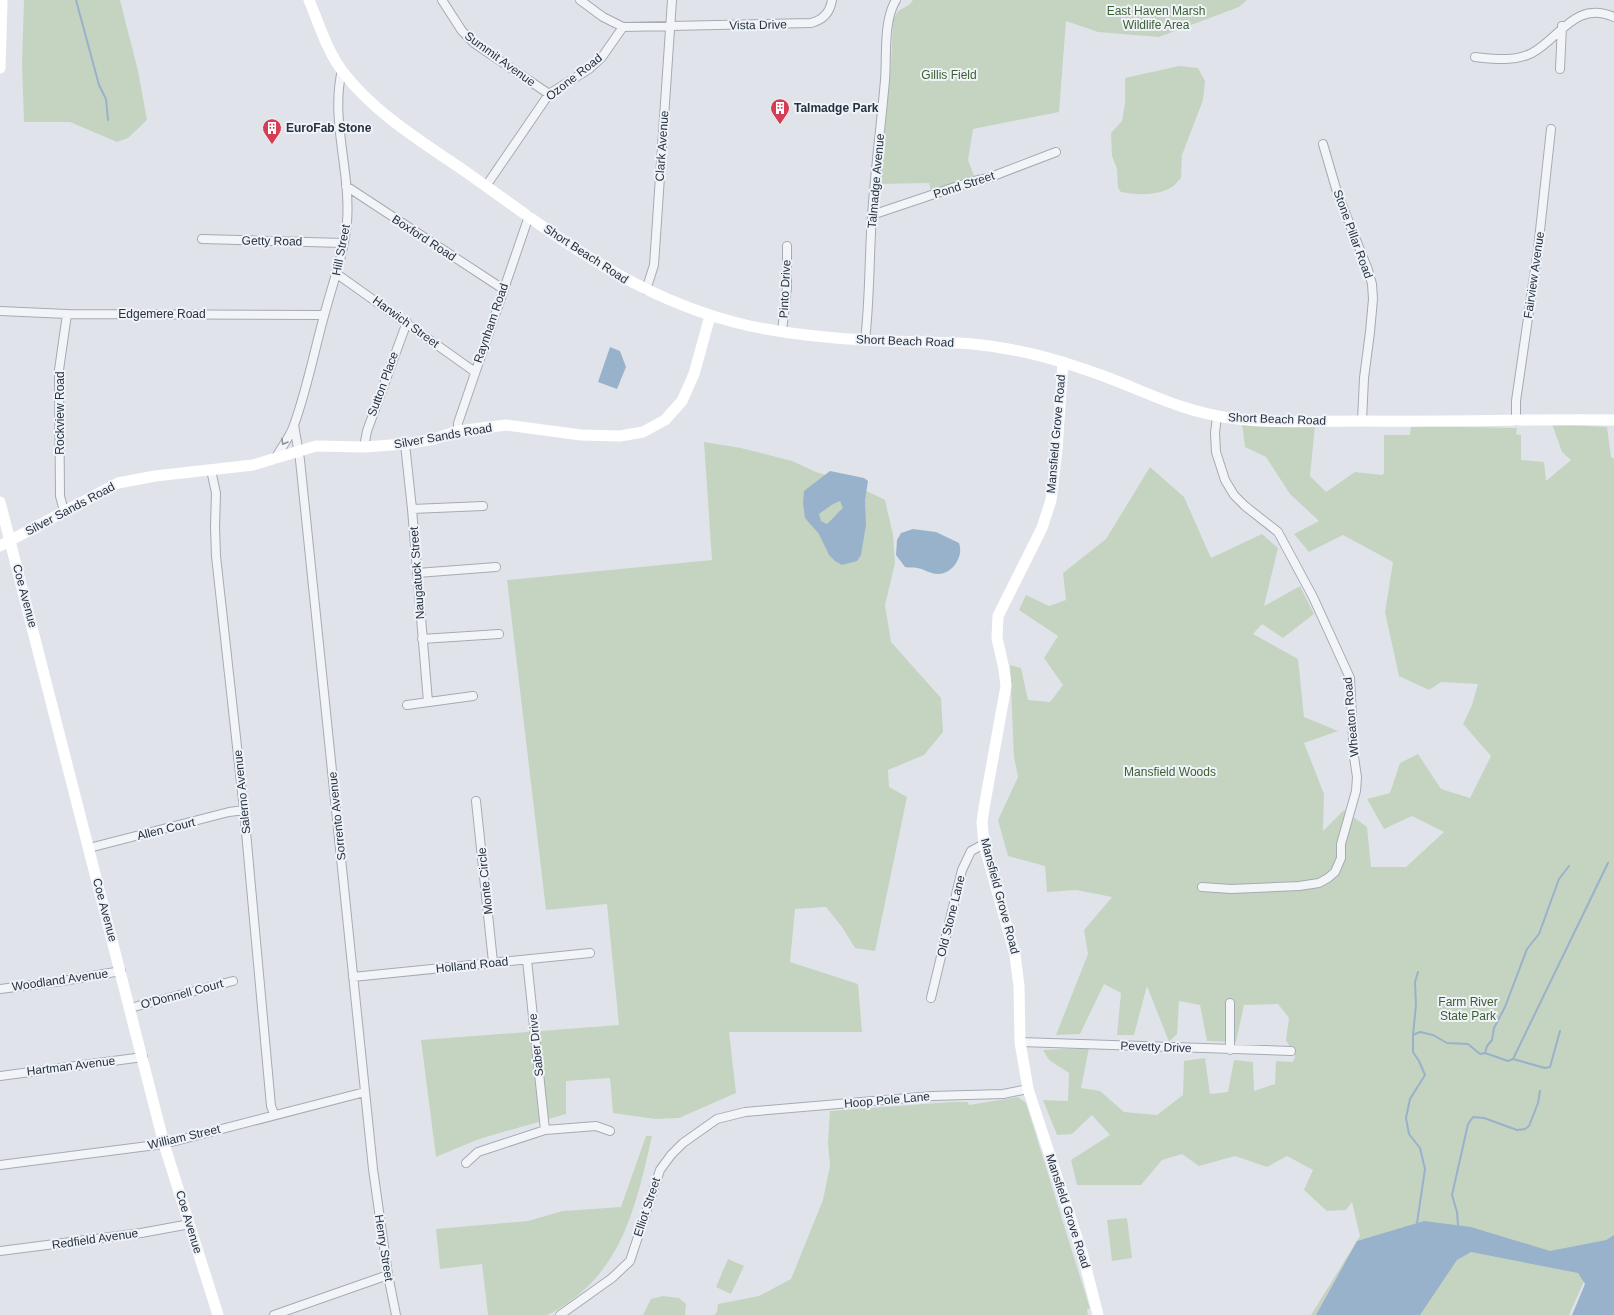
<svg xmlns="http://www.w3.org/2000/svg" width="1614" height="1315" viewBox="0 0 1614 1315" font-family="Helvetica,sans-serif">
	<style>
		.green { fill: #c5d4c0 }
		.water { fill: #99b2cc; fill-rule: evenodd }
		.lines { fill: none; stroke-linecap: round; stroke-linejoin: round }
		.stream { stroke: #99b2cc; stroke-width: 2 }
		.street-casing { stroke: #a5abb4; stroke-width: 10 }
		.street { stroke: #f3f4f8; stroke-width: 8 }
		.secondary { stroke: #fff; stroke-width: 11 }
		.oneway { stroke: #8d929d }
		.labels { text-anchor: middle; dominant-baseline: central; stroke-width: 4; stroke-linejoin: round; paint-order: stroke }
		.park-label { font-size: 12px; fill: #3c5f34; stroke: #eff3f7 }
		.street-label { font-size: 12px; fill: #273142; stroke: #eff3f7 }
		.poi-label { font-size: 12px; font-weight: bold; fill: #273142; stroke: #eff3f7; text-anchor: start }
	</style>
	<rect width="100%" height="100%" fill="#e0e4ea"/>
	<path class="green" d="M24,0h96l18,71 9,49 -19,18 -11,4 -47,-20h-46l-2,-58z
		M913,0h334l-8,7 -80,30 -61,-5 -32,-11 -7,91 -86,17 -5,31 7,18 -44,14 -2,-9 -49,1 11,-119 2,-45 5,-9 11,-6z
		M1179,66l19,2 7,13 -2,19 -21,55 -1,23c-3,3 -6,7 -9,9 -13,9 -37,8 -51,5l-3,-4 -1,-19 -5,-13 -1,-23 11,-12 3,-18v-25z
		M1242,423l73,3 -5,50 16,16 29,-20 27,3 2,-2v-38h26l1,-9 106,2 -1,6 5,1v25l23,2 2,19 25,-21 -9,-8 -10,-28 55,3 4,30 3,2v776l-8,5 -20,37 -17,38h-258l49,-79 -8,-34 -6,8 -19,1 -23,-21 9,-20 -26,-14 -20,11 -32,-11 -36,10 -17,-12 -20,6 -21,25h-64l-6,-25 39,-25 -18,-20 -20,19 -15,1 -14,-35 25,1 1,-28 -20,-13 -6,-10 46,-2 -8,40 19,3 24,21 33,3 26,-20 1,-34 21,-3 5,36 18,-2 6,-32 19,2 1,29 21,-7 1,-23 17,1 2,-5 -9,-17 3,-22 -11,-14 -34,1 -8,37 -29,-1 -7,-36 -21,-4 -2,33 -8,8 -22,-56 -13,49h-17l4,-42 -17,-9 -24,50 -24,1 32,-81 -4,-24 28,-33 -36,-7 -29,2 -2,-26 -37,-10 -10,-36 20,-43 -4,-20 -4,-92 11,3 7,32 22,2 13,-17 -19,-27 14,-22 -39,-26 7,-15 23,11 17,-6 -3,-27 43,-34 44,-72 34,30 27,61 51,-24 16,14 -14,58 36,-20 14,28 -31,24 -21,-14 -9,10 45,25 6,58 34,14 -34,12 20,51 -1,37 21,-21 23,17 4,40h35l38,-35 -32,-16 -28,13 -17,-30 23,-6 10,-30 18,-9 23,35 29,9 21,-42 -28,-32 9,-19 6,-21 -37,-2 -12,8 -30,-14 -14,-64 8,-50 -50,-27 -34,17 -15,-18 25,-13 -29,-27 -24,-37 -21,-10z
		M704,442l37,6 51,13 24,11 35,11 34,17 8,35 2,28 -10,42 6,37 50,56 2,34 -19,23 -36,15 1,17 18,10 -32,154 -20,-3 -13,-21 -16,-20 -31,2 -5,53 68,22 4,48h-133l7,61 -57,25 -24,1 -42,-6 -3,-35 -44,3v33l-87,25 -43,18 -15,-117 198,-15 -12,-121 -61,6 -39,-330 205,-20z
		M1018,1097l8,6 60,193 4,13h-3l1,6h-374l3,-3 1,-8 41,-8 32,-17 32,-79 7,-34 -2,-23 2,-32 121,-9h17l1,3z
		M646,1136h6c-14,61 -27,127 -82,165 -7,5 -16,12 -24,14 -11,0 -44,0 -58,0l-6,-51 -42,5 -4,-40 92,-8 35,-10 58,-4z
		M1127,1218l5,40 -20,3 -5,-41z
		M728,1259l16,7 -13,28 -15,-7z
		M663,1296l16,2 7,6 -1,11h-42l8,-16z"/>
	<path class="water" d="M610,347l10,4 6,16 -9,22 -19,-7z
		M830,471l34,7 4,3 -3,19 1,25 -5,30 -4,6 -15,4 -7,-4 -6,-6 -10,-21 -14,-16 -2,-15 1,-12zM840,501l3,7c-5,4 -12,13 -16,16l-6,-3 -2,-7 14,-10z
		M913,529l23,3 23,11c5,13 -6,31 -21,31 -8,0 -14,-5 -21,-6 -4,-1 -8,0 -12,-1l-9,-12 1,-15 4,-7z
		M1424,1221l47,6 79,24 56,-11 8,-5v80h-42l13,-31 -7,-11 -107,-21 -14,8 -37,55h-104l41,-74z"/>
	<g class="lines">
		<path class="stream" d="M76,0l23,85 7,14 2,21
			M1413,1035l3,-30 -1,-23 3,-10
			M1485,1053l23,8 5,-2 95,-196
			M1513,1059l32,9 5,-1 10,-36
			M1417,1223l8,-54 -5,-21 -11,-14 -3,-16 4,-19 15,-24 -6,-14 -6,-9v-17l7,-3 13,3 14,8 21,1 12,10 5,-1 2,-7 5,-6 2,-12 11,-21 22,-58 12,-15 20,-55 10,-13
			M1458,1225l-1,-13 -5,-17 16,-71 5,-7 11,1 33,12 8,-1 4,-3 9,-23 2,-12"/>
		<defs>
			<path id="street" d="M442,0l20,31 12,12 75,51
				M580,0l23,17 20,10
				M1475,57c19,2 39,5 57,-4 28,-15 43,-53 82,-36
				M1560,69l2,-43
				M1323,144l14,48 31,78 4,14 1,15 -3,33 -6,46 -2,43
				M346,186l157,103
				M486,186l63,-92 40,-25 13,-12 21,-30 188,-4c12,-3 19,-10 21,-23
				M872,215l98,-33 18,-4 68,-26
				M202,239l141,4
				M337,274l138,98
				M646,290l8,-25 18,-265
				M0,311l67,3 257,1
				M782,331l5,-44v-41
				M865,340c5,-41 4,-83 7,-124 3,-45 9,-90 13,-136 2,-24 -2,-59 11,-80
				M1516,421v-20l22,-152 13,-120
				M294,425l6,35 73,709 15,106 8,40
				M458,431v-8l71,-207
				M405,444l7,65 16,193
				M364,447l3,-16 40,-109
				M275,459c6,-11 15,-22 19,-34 13,-36 20,-73 30,-109 8,-31 20,-62 23,-94 4,-51 -17,-102 -5,-152
				M211,470l5,23 -1,34 1,29 28,254 27,296 3,8
				M412,509l71,-3
				M64,511l-4,-15 -1,-126 8,-56
				M417,573l79,-6
				M422,639l77,-5
				M407,705l66,-9
				M476,801l17,161
				M89,848l140,-36 15,-2
				M1202,887l29,2 68,-3 20,-3 9,-5 7,-6 6,-14v-14l15,-53 1,-14 -3,-20 -4,-79 -37,-81 -35,-65 -33,-26 -11,-11 -9,-15 -9,-28 -1,-19 2,-17
				M527,960l18,170
				M353,977l237,-24
				M0,989l63,-8 58,-10
				M931,998l31,-128 9,-19 13,-7
				M130,1008l103,-27
				M1020,1042l271,9
				M1230,1050v-47
				M0,1076l143,-19
				M466,1163l12,-11 67,-22 51,-4 14,5
				M0,1165l164,-21 201,-52
				M0,1251l141,-18 49,-9
				M274,1315l114,-40
				M560,1315l52,-37 18,-17 30,-91 11,-15 12,-12 34,-24 28,-7 187,-16 71,-2 25,-5"/>
		</defs>
		<use href="#street" class="street-casing"/>
		<use href="#street" class="street"/>
		<path class="secondary" d="M309,0c10,24 18,51 34,72 32,42 81,71 123,100 92,65 171,129 284,154 38,8 77,12 115,14 46,3 92,0 137,8 39,6 75,18 112,32 38,15 75,33 116,38 43,6 88,3 131,3 84,1 169,-2 253,-1
			M0,68l2,-68
			M1063,362l-6,87 -6,51 -9,28 -44,88 -1,22 7,31 2,17 -22,122 -2,14 2,22 31,111 4,31 1,56 8,47 55,167 15,59
			M0,502l164,642 54,171
			M0,546l118,-63 37,-7 98,-11 63,-19 48,1 41,-3 29,-5 24,-8 48,-6 75,10 39,1 23,-4 22,-12 17,-19 12,-27 16,-58"/>
	</g>
	<defs><path id="oneway-chevron" d="M-2-3.5L2.5 0L-2 3.5" fill="none" stroke-width="1.6" stroke-linecap="round" stroke-linejoin="round"/></defs>
	<use class="oneway" href="#oneway-chevron" transform="translate(284 442) rotate(120)"/>
	<defs>
		<symbol id="building-pin" viewBox="-11 -11 22 30"><path d="M0 17L-7.5 6A9.5 9.5 0 1 1 7.5 6Z" fill="#d63d55" stroke="#eff3f7"/><path d="M-4-6H4V6H1V3H-1V6H-4ZM-2.5-4.3h1.7v1.8h-1.7ZM.8-4.3h1.7v1.8H.8ZM-2.5-1h1.7V.8h-1.7ZM.8-1h1.7V.8H.8Z" fill="#fff"/></symbol>
	</defs>
	<g fill-rule="evenodd">
		<use href="#building-pin" x="769" y="97" width="22" height="30"/>
		<use href="#building-pin" x="261" y="117" width="22" height="30"/>
	</g>
	<g class="labels">
		<g class="park-label">
			<text x="1156" y="11">East Haven Marsh<tspan x="1156" dy="14">Wildlife Area</tspan></text>
			<text x="949" y="75">Gillis Field</text>
			<text x="1170" y="772">Mansfield Woods</text>
			<text x="1468" y="1002">Farm River<tspan x="1468" dy="14">State Park</tspan></text>
		</g>
		<g class="street-label">
			<text transform="translate(758 25) rotate(-1)">Vista Drive</text>
			<text transform="translate(500 59) rotate(36)">Summit Avenue</text>
			<text transform="translate(574 77) rotate(-38)">Ozone Road</text>
			<text transform="translate(662 146) rotate(-86)">Clark Avenue</text>
			<text transform="translate(876 181) rotate(-85)">Talmadge Avenue</text>
			<text transform="translate(964 185) rotate(-18)">Pond Street</text>
			<text transform="translate(1353 234) rotate(70)">Stone Pillar Road</text>
			<text transform="translate(424 238) rotate(33)">Boxford Road</text>
			<text transform="translate(272 241) rotate(1)">Getty Road</text>
			<text transform="translate(341 250) rotate(-79)">Hill Street</text>
			<text transform="translate(586 254) rotate(33)">Short Beach Road</text>
			<text transform="translate(1534 275) rotate(-82)">Fairview Avenue</text>
			<text transform="translate(785 289) rotate(-87)">Pinto Drive</text>
			<text x="162" y="314">Edgemere Road</text>
			<text transform="translate(406 322) rotate(36)">Harwich Street</text>
			<text transform="translate(491 323) rotate(-71)">Raynham Road</text>
			<text transform="translate(905 341) rotate(2)">Short Beach Road</text>
			<text transform="translate(383 384) rotate(-70)">Sutton Place</text>
			<text transform="translate(60 413) rotate(-90)">Rockview Road</text>
			<text transform="translate(1277 419) rotate(2)">Short Beach Road</text>
			<text transform="translate(1056 434) rotate(-85)">Mansfield Grove Road</text>
			<text transform="translate(443 436) rotate(-10)">Silver Sands Road</text>
			<text transform="translate(70 509) rotate(-28)">Silver Sands Road</text>
			<text transform="translate(417 573) rotate(-94)">Naugatuck Street</text>
			<text transform="translate(25 596) rotate(75)">Coe Avenue</text>
			<text transform="translate(1351 717) rotate(-95)">Wheaton Road</text>
			<text transform="translate(242 792) rotate(-96)">Salerno Avenue</text>
			<text transform="translate(337 816) rotate(-96)">Sorrento Avenue</text>
			<text transform="translate(166 829) rotate(-14)">Allen Court</text>
			<text transform="translate(485 881) rotate(-96)">Monte Circle</text>
			<text transform="translate(1000 896) rotate(75)">Mansfield Grove Road</text>
			<text transform="translate(105 910) rotate(75)">Coe Avenue</text>
			<text transform="translate(951 916) rotate(-76)">Old Stone Lane</text>
			<text transform="translate(472 965) rotate(-6)">Holland Road</text>
			<text transform="translate(60 980) rotate(-8)">Woodland Avenue</text>
			<text transform="translate(182 994) rotate(-15)">O'Donnell Court</text>
			<text transform="translate(536 1045) rotate(-96)">Saber Drive</text>
			<text transform="translate(1156 1047) rotate(2)">Pevetty Drive</text>
			<text transform="translate(71 1066) rotate(-7)">Hartman Avenue</text>
			<text transform="translate(887 1100) rotate(-5)">Hoop Pole Lane</text>
			<text transform="translate(184 1137) rotate(-13)">William Street</text>
			<text transform="translate(647 1207) rotate(-72)">Elliot Street</text>
			<text transform="translate(1068 1211) rotate(72)">Mansfield Grove Road</text>
			<text transform="translate(189 1222) rotate(73)">Coe Avenue</text>
			<text transform="translate(95 1239) rotate(-8)">Redfield Avenue</text>
			<text transform="translate(384 1248) rotate(81)">Henry Street</text>
		</g>
		<g class="poi-label">
			<text x="794" y="108">Talmadge Park</text>
			<text x="286" y="128">EuroFab Stone</text>
		</g>
	</g>
</svg>
